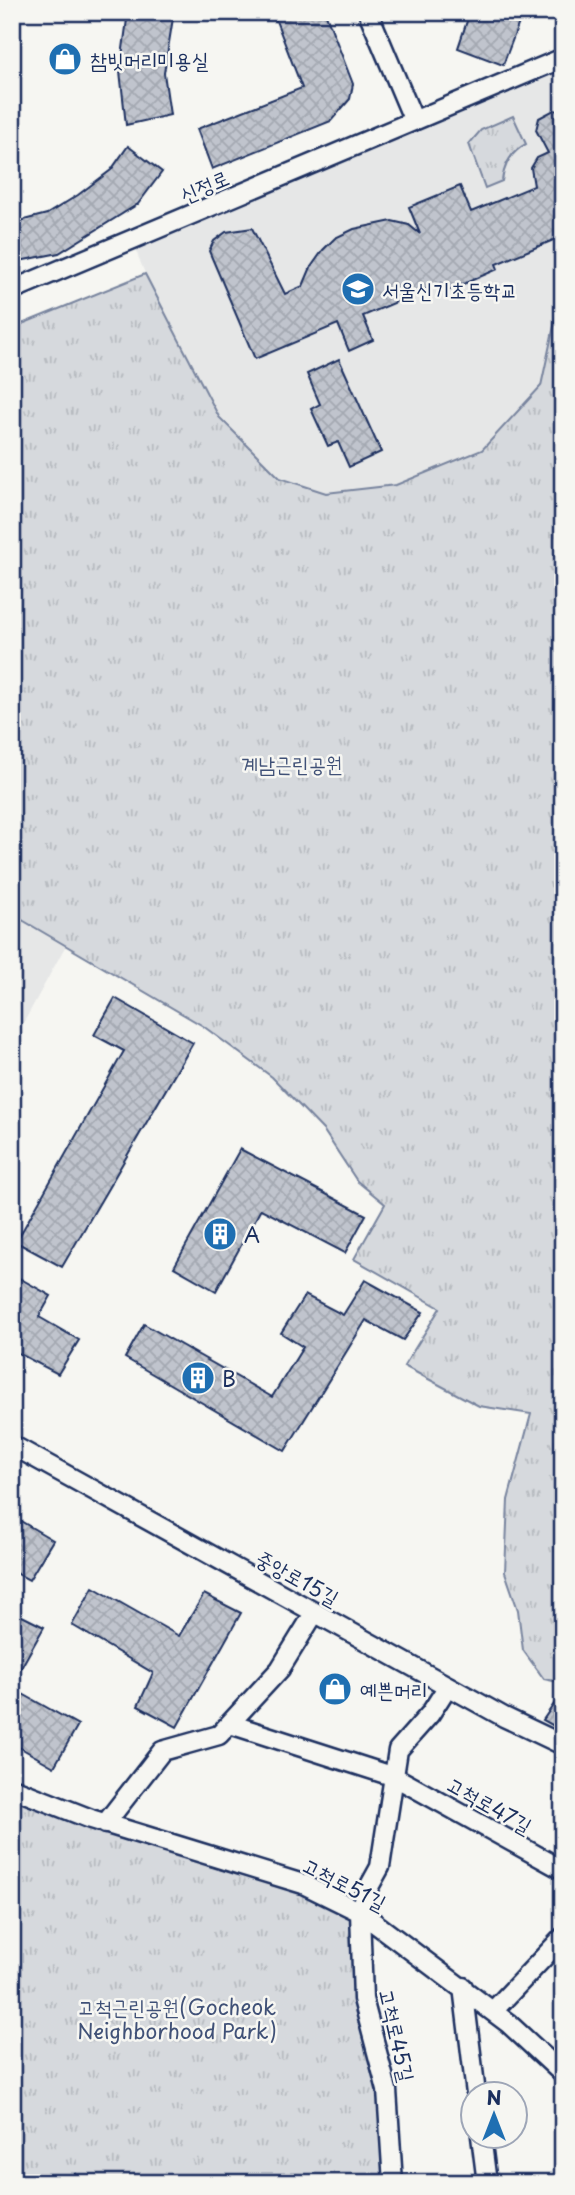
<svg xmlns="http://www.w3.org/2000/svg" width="575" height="2195" viewBox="0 0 575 2195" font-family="'Playpen Sans','Poor Story',sans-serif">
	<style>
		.built { fill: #e6e7e7 }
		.park { fill: url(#park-tufts); stroke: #78849e; stroke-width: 2 }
		.building { fill: url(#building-cross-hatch); stroke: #1b2f5e; stroke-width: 2 }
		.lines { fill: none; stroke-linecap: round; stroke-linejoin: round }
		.street-casing { stroke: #1b2f5e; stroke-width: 23 }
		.street { stroke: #f6f6f2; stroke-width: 18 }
		.labels { text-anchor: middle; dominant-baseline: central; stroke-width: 5; stroke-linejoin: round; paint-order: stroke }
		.poi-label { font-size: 21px; fill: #1b2f5e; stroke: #f6f6f2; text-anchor: start }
		.street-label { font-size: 21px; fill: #1b2f5e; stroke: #f6f6f2 }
		.park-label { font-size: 21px; fill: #405177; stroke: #f6f6f2 }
	</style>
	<defs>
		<pattern id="park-tufts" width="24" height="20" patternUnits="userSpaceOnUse" patternTransform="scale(1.75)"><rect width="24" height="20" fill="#d6d9dd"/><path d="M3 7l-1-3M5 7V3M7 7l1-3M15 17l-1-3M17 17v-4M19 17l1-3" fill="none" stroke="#b7bbc0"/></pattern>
		<pattern id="building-cross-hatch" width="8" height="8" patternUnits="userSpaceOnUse" patternTransform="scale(1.75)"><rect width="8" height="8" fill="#c0c4cd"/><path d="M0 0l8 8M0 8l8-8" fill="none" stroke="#a4a9b2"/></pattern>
	</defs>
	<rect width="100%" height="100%" fill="#f6f6f2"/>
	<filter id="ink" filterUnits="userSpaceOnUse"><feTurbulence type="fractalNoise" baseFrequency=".0143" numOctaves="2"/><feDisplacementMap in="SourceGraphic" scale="14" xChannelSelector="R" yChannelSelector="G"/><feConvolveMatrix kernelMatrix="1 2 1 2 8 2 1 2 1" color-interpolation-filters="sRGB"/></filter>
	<g filter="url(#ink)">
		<path class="built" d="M563,58v246l-6,8 -16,74 -59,64 -86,35 -70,8 -46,-15 -61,-61 -74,-143 -13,-34z
			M12,914l54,31 -54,99z"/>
		<path class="park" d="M513,116l13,28c-15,8 -22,20 -24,37l-17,7 -16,-44 12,-14z
			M145,274l74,143 61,61 46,15 70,-8 86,-35 59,-64 16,-74 6,-8v1379l-19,-4 -21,-29 -5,-40 -13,-38 3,-72 23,-86 -52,-8 -75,-40 36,-58 -86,-49 31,-55 -28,-23 -33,-50 -52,-54 -69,-51 -191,-112v-586z
			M12,1788l348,124 33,271h-381z"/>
		<path class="building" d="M128,12h46l-10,61 6,42 -44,10 -6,-54z
			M288,12h37l28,72 -3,15 -19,22 -119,48 -15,-40 105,-41 -27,-70z
			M470,12h53l-20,53 -45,-17z
			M554,110l9,2v124l-67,28 2,5 -53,23 -4,-9 -78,33 10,24 -24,11 -11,-27 -83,35 -46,-108 5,-10 12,-9 26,-4 33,66 18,-8 8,-19 12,-17 12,-12 19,-9 38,-8 17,4 11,9 -11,-27 51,-21 11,26 63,-26 -3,-18 6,-10 11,-5 -12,-23 3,-12z
			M128,146l34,26 -24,32 -79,49 -45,9 -2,-39 35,-9 31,-19 33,-25z
			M339,359l42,93 -32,15 -11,-25 -10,4 -17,-37 9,-5 -13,-30z
			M115,998l78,45 -131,224 -46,-25 108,-191 -30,-16z
			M240,1149l126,66 -21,38 -84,-44 -45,82 -42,-24z
			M12,1274l39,22 -12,21 40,23 -21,34 -46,-24z
			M365,1280l58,32 -20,28 -37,-20 -81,131 -160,-93 19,-34 128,73 31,-50 -22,-14 24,-38 38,20z
			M12,1516l41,24 -24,40 -17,-9z
			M93,1587l86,49 25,-42 37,19 -64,114 -39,-21 15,-33 -81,-48z
			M12,1611l32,16 -32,57z
			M12,1688l66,37 -24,42 -42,-24z
			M554,1704l9,4v23l-20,-11z
			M75,2174l1,9h-35v-3z"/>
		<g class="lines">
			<defs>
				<path id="street" d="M368,12l46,109
					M12,290l551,-232
					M12,1445l492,272 59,28
					M230,1724l165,53 168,93
					M12,1788l79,31 212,65 57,28 148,111 55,51
					M105,1824l57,-73 57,-16 61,-66 35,-57
					M463,1987l13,107
					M493,2011l70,-74
					M481,2136l6,47
					M393,2183l-6,-93 -24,-91 -3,-87 4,-16 16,-29 18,-117 32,-36 18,-28"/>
			</defs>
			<use href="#street" class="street-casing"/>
			<use href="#street" class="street"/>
		</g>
	</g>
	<defs>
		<symbol id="shop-disc" viewBox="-11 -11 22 22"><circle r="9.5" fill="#1f6fb2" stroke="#f6f6f2"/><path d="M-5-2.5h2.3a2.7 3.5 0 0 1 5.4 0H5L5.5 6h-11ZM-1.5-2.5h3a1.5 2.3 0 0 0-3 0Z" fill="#fff"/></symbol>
		<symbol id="school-disc" viewBox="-11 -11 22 22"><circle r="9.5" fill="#1f6fb2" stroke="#f6f6f2"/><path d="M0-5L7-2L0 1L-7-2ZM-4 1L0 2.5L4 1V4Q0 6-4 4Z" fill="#fff"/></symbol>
		<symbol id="building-disc" viewBox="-11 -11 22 22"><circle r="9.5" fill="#1f6fb2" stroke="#f6f6f2"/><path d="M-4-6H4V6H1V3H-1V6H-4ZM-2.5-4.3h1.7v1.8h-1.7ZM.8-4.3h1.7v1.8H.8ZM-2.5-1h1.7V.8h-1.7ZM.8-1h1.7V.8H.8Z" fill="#fff"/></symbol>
	</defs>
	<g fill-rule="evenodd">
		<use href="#shop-disc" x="46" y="40" width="38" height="38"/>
		<use href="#school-disc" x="339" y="270" width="38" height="38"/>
		<use href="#building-disc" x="201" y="1215" width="38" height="38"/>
		<use href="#building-disc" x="179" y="1359" width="38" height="38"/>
		<use href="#shop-disc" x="316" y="1670" width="38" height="38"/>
	</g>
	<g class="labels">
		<g class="poi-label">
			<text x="90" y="59">참빗머리미용실</text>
			<text x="382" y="289">서울신기초등학교</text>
			<text x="244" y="1234">A</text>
			<text x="222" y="1378">B</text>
			<text x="360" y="1689">예쁜머리</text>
		</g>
		<g class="street-label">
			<text transform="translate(204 185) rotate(-23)">신정로</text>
			<text transform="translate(298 1577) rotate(29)">중앙로15길</text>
			<text transform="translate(490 1804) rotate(29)">고척로47길</text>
			<text transform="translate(345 1883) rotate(27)">고척로51길</text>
			<text transform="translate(398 2035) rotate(77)">고척로45길</text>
		</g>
		<g class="park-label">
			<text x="292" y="763">계남근린공원</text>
			<text x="177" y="2006">고척근린공원(Gocheok<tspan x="177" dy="24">Neighborhood Park)</tspan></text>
		</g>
	</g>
	<rect width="575" height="2195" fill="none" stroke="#f6f6f2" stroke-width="42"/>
	<rect x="21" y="21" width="533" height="2153" fill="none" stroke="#1b2f5e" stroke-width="2.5" filter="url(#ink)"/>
	<g transform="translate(494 2115)"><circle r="33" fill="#f6f6f2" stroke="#9ea6b7" stroke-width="2"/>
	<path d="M0-5L12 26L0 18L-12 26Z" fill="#1f6fb2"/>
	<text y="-10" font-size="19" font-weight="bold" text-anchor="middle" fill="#1b2f5e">N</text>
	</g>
</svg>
